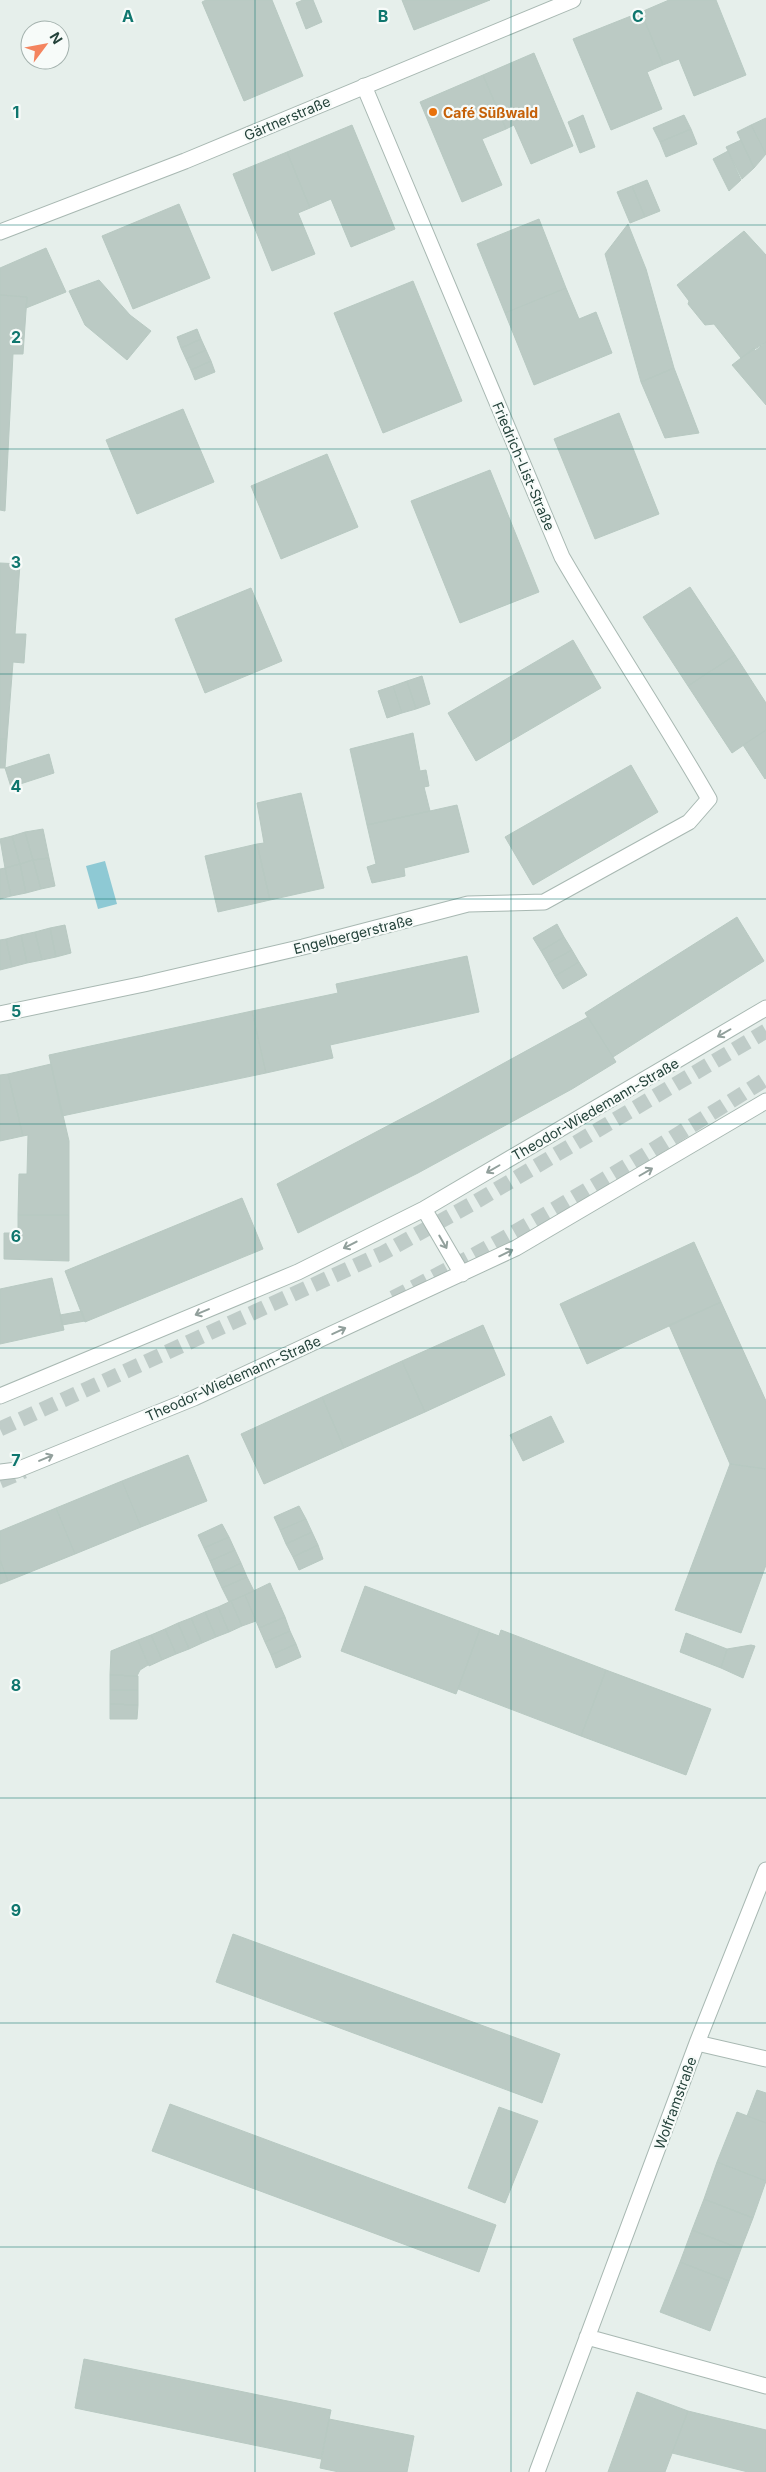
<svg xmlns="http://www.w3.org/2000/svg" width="766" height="2472" viewBox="0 0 766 2472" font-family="Inter,sans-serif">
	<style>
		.water { fill: #8ec9d4 }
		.building { fill: #bbcac4; stroke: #b8c9c2 }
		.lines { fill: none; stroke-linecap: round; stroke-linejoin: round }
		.secondary-tunnel { stroke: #bfccc8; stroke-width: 15; stroke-dasharray: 15 8; stroke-linecap: butt }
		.street-casing { stroke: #a8b8b2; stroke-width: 17 }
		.street { stroke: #fff; stroke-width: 15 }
		.oneway { stroke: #92a09c }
		.grid { fill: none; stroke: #0f766e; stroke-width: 1; stroke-opacity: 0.55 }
		.food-dot { fill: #e8710a; stroke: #f7fbf9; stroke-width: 2 }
		.labels { text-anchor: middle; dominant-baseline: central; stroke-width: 4.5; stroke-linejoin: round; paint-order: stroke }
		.food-label { font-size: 14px; font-weight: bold; fill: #c56008; stroke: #f7fbf9; text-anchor: start }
		.street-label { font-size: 14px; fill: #24423a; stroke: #f7fbf9 }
		.grid-label { font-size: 16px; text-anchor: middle; font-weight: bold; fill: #0f766e; stroke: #f7fbf9; stroke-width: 4.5; stroke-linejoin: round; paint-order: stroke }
	</style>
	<rect width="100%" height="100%" fill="#e6efeb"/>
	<path class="water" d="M105,861l12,43 -19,5 -12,-43z"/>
	<path class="building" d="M206,0h66l31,76 -59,25 -42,-99z
		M303,0h10l9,22 -16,7 -10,-26z
		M402,0h88l-76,30z
		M669,0h47l30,75 -52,21 -15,-37 -16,6 -22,-53z
		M641,12l22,53 -16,7 15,37 -51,21 -38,-91z
		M534,53l39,93 -42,18 -17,-39 -8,4 -23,-54z
		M483,75l23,54 -24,10 20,46 -40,17 -42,-100z
		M583,115l12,32 -15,6 -12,-31z
		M684,115l7,14 -31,13 -7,-14z
		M766,118v36l-15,-29z
		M352,125l43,104 -44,18 -20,-48 -21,9 -23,-56z
		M751,125l15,29 -12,14 -17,-36z
		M691,129l6,15 -31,13 -6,-15z
		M741,140l13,28 -12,11 -16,-32z
		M728,151l13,29 -12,11 -16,-32z
		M287,152l23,56 -12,5 17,41 -43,17 -39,-97z
		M647,180l13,31 -15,6 -13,-31z
		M632,186l13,31 -15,6 -13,-31z
		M179,204l31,74 -77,31 -31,-73z
		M539,219l27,69 -61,25 -28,-69z
		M628,224l18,45 28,99 -33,14 -36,-128z
		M744,231l22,24v87l-25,16 -27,-34 -9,1 -17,-21 1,-3 -12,-16z
		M46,248l20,44 -40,16 1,-11 -27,-2v-27z
		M99,280l31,35 21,16 -24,29 -42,-35 -16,-34z
		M413,281l49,120 -79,32 -49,-120z
		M566,288l13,31 17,-7 16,41 -78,32 -29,-72z
		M0,295l27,2 -4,57h-10l-8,157 -5,-1z
		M197,329l4,10 -20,9 -4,-11z
		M201,339l5,11 -20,9 -5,-11z
		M766,342v63l-34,-40 22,-17 1,3z
		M206,350l5,11 -20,9 -5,-11z
		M211,361l4,11 -20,8 -4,-10z
		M674,368l25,65 -34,5 -24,-56z
		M183,409l31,73 -77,32 -31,-74z
		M619,413l40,101 -64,25 -41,-100z
		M327,454l31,73 -77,32 -30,-73z
		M490,470l49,122 -79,31 -49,-122z
		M0,563l20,1 -5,70h11l-2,29 -11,-1 -6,77h-7z
		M690,587l45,68 -47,31 -45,-69z
		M251,588l31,73 -77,32 -30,-74z
		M573,640l28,48 -125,73 -28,-48z
		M735,655l31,48v27l-34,23 -44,-67z
		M422,676l8,28 -14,5 -9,-28z
		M407,681l9,28 -14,4 -9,-27z
		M393,686l9,27 -15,5 -9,-27z
		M766,730v48l-1,1 -22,-34z
		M413,733l7,38 6,-1 3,16 -5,1 6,24 -63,14 -17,-76z
		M0,739h7l-2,29h-5z
		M49,754l5,19 -43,14 -6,-19z
		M631,765l27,47 -125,73 -28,-48z
		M301,793l23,95 -54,12 -13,-56 7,-1 -7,-40z
		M457,805l12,47 -65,16 1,8 -33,7 -5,-16 9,-3 -9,-39z
		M43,829l6,29 -16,2 -8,-28z
		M25,832l8,28 -13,4 -8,-28z
		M12,836l8,28 -15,4 -5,-29z
		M257,844l13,56 -52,12 -13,-56z
		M49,858l6,28 -14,3 -8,-29z
		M33,860l8,29 -15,4 -6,-29z
		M20,864l6,29 -15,3 -6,-28z
		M5,868l6,28 -11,3v-30z
		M737,917l27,44 -151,96 -28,-44z
		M557,924l7,13 -23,14 -8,-13z
		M65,925l6,28 -15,4 -6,-29z
		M50,928l6,29 -14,3 -7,-28z
		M35,932l7,28 -15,3 -6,-28z
		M21,935l6,28 -15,4 -6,-28z
		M564,937l8,13 -24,13 -7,-12z
		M6,939l6,28 -12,3v-30z
		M572,950l7,12 -24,14 -7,-13z
		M467,956l12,56 -149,33 3,13 -67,15 -14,-62 86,-18 -2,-9z
		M579,962l8,13 -24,14 -8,-13z
		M252,1011l14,62 -204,43 -13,-61z
		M588,1017l28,45 -44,27 -154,84 -120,60 -21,-49 156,-82z
		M51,1064l18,77v74h-51l1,-41h8l1,-39 -5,1 -15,-62z
		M8,1074l15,62 -23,5v-66z
		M242,1198l21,51 -178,73 -20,-51z
		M18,1215h51v46l-65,-2v-26h14z
		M694,1242l27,60 -134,62 -27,-60z
		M52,1278l12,52 -64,14v-55z
		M721,1302l45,99v68l-36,-5 -61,-139z
		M82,1311l3,10 -23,4 -2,-10z
		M483,1325l22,50 -80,37 -23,-51z
		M402,1361l23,51 -81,36 -22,-51z
		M322,1397l22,51 -80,36 -23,-50z
		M551,1416l13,26 -41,19 -13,-26z
		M188,1455l19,46 -66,26 -19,-46z
		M730,1464l36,5v96l-25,68 -66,-23z
		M122,1481l19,46 -66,27 -19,-46z
		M299,1506l7,13 -26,11 -6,-13z
		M56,1508l19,46 -67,27 -8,-21v-29z
		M306,1519l6,13 -26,12 -6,-14z
		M222,1524l7,13 -25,11 -6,-13z
		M312,1532l6,13 -25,12 -7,-13z
		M229,1537l6,13 -25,11 -6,-13z
		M318,1545l5,14 -24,11 -6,-13z
		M235,1550l6,13 -25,12 -6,-14z
		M0,1560l8,21 -8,3z
		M241,1563l6,14 -25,11 -6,-13z
		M247,1577l7,14 -25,11 -7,-14z
		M270,1583l15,34 -26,11 -14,-33z
		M365,1586l115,43 -24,65 -115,-43z
		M245,1595l11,26 -14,5 -11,-25z
		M231,1601l11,25 -13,6 -11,-25z
		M218,1607l11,25 -13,5 -11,-25z
		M205,1612l11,25 -14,6 -11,-25z
		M285,1617l5,14 -25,11 -6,-14z
		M191,1618l11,25 -13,6 -11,-26z
		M178,1623l11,26 -13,5 -11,-25z
		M165,1629l11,25 -14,6 -11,-25z
		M480,1629l19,7 2,-6 105,40 -25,66 -123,-47z
		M290,1631l6,13 -25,11 -6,-13z
		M686,1633l41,16 -6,19 -41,-16z
		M151,1635l11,25 -13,6 -11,-26z
		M138,1640l10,25 -8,5 -3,6 -27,-1 1,-24z
		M296,1644l5,13 -25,11 -5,-13z
		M751,1645l4,1 -12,32 -22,-10 6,-19z
		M606,1670l105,39 -25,66 -105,-39z
		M110,1675l28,1v14h-28z
		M110,1690h28v15l-28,-1z
		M110,1704l28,1 -1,14h-27z
		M233,1934l327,120 -18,49 -326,-121z
		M757,2090l9,3v30l-19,-7z
		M170,2104l326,121 -17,47 -327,-121z
		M499,2107l39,14 -33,82 -37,-15z
		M737,2112l29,11v58l-49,-19z
		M717,2162l49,19 -13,37 -49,-19z
		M704,2199l49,19 -12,31 -49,-19z
		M692,2230l49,19 -12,32 -49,-19z
		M680,2262l49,19 -19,50 -50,-19z
		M84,2359l247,51 -10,49 -246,-51z
		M637,2392l51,19 -23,61h-57z
		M688,2411l78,19v42h-18l-76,-19z
		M329,2419l85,17 -7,36h-68l-19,-4z"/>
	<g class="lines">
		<path class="secondary-tunnel" d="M393,1298c129,-66 251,-142 373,-219
			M0,1429l383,-176 94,-52 289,-170
			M0,1481l24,-10"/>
		<defs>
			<path id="street" d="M0,232l185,-71 388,-161
				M0,1014l144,-30 159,-37 165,-43 76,-2 145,-80 20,-23c-47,-82 -100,-161 -147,-242l-198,-471
				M424,1209l38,65
				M0,1396l298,-124 126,-63 342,-201
				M0,1472l17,-2 177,-72 322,-150 250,-147
				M697,2043l69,16
				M587,2337l179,49
				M537,2472l160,-429 69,-173"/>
		</defs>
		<use href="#street" class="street-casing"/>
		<use href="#street" class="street"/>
	</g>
	<defs><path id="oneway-shaft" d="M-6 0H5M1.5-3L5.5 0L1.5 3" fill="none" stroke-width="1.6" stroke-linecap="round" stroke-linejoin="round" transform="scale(1.25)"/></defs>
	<g class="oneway">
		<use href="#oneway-shaft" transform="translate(724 1033) rotate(150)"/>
		<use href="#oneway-shaft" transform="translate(493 1169) rotate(150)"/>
		<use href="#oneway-shaft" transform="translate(646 1172) rotate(-30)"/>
		<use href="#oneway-shaft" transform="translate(443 1242) rotate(60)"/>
		<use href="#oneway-shaft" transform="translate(350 1245) rotate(153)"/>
		<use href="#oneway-shaft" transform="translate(506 1253) rotate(-26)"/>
		<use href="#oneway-shaft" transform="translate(202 1312) rotate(157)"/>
		<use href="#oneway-shaft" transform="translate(339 1331) rotate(-25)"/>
		<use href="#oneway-shaft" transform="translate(46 1458) rotate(-23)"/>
	</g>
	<path class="grid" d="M255,0v2472M511,0v2472M0,225h766M0,449h766M0,674h766M0,899h766M0,1124h766M0,1348h766M0,1573h766M0,1798h766M0,2023h766M0,2247h766"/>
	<circle class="food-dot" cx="433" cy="112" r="5"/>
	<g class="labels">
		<g class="food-label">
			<text x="443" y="112">Café Süßwald</text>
		</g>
		<g class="street-label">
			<text transform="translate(287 118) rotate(-23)">Gärtnerstraße</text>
			<text transform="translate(524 466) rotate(67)">Friedrich-List-Straße</text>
			<text transform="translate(353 934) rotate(-14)">Engelbergerstraße</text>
			<text transform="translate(595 1109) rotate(-30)">Theodor-Wiedemann-Straße</text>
			<text transform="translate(233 1378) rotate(-24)">Theodor-Wiedemann-Straße</text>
			<text transform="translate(675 2103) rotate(-70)">Wolframstraße</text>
		</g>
	</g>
	<g class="grid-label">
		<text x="128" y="22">A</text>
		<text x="383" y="22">B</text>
		<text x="638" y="22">C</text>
		<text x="16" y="118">1</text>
		<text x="16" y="343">2</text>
		<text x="16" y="568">3</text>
		<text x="16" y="792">4</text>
		<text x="16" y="1017">5</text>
		<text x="16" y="1242">6</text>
		<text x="16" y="1466">7</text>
		<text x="16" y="1691">8</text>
		<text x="16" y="1916">9</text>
	</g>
	<g transform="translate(45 45) rotate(58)"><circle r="24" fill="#f7fbf9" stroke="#a3b1ad"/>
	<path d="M0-4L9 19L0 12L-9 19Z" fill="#f4845f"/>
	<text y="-8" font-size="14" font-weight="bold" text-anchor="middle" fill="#24423a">N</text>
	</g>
</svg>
